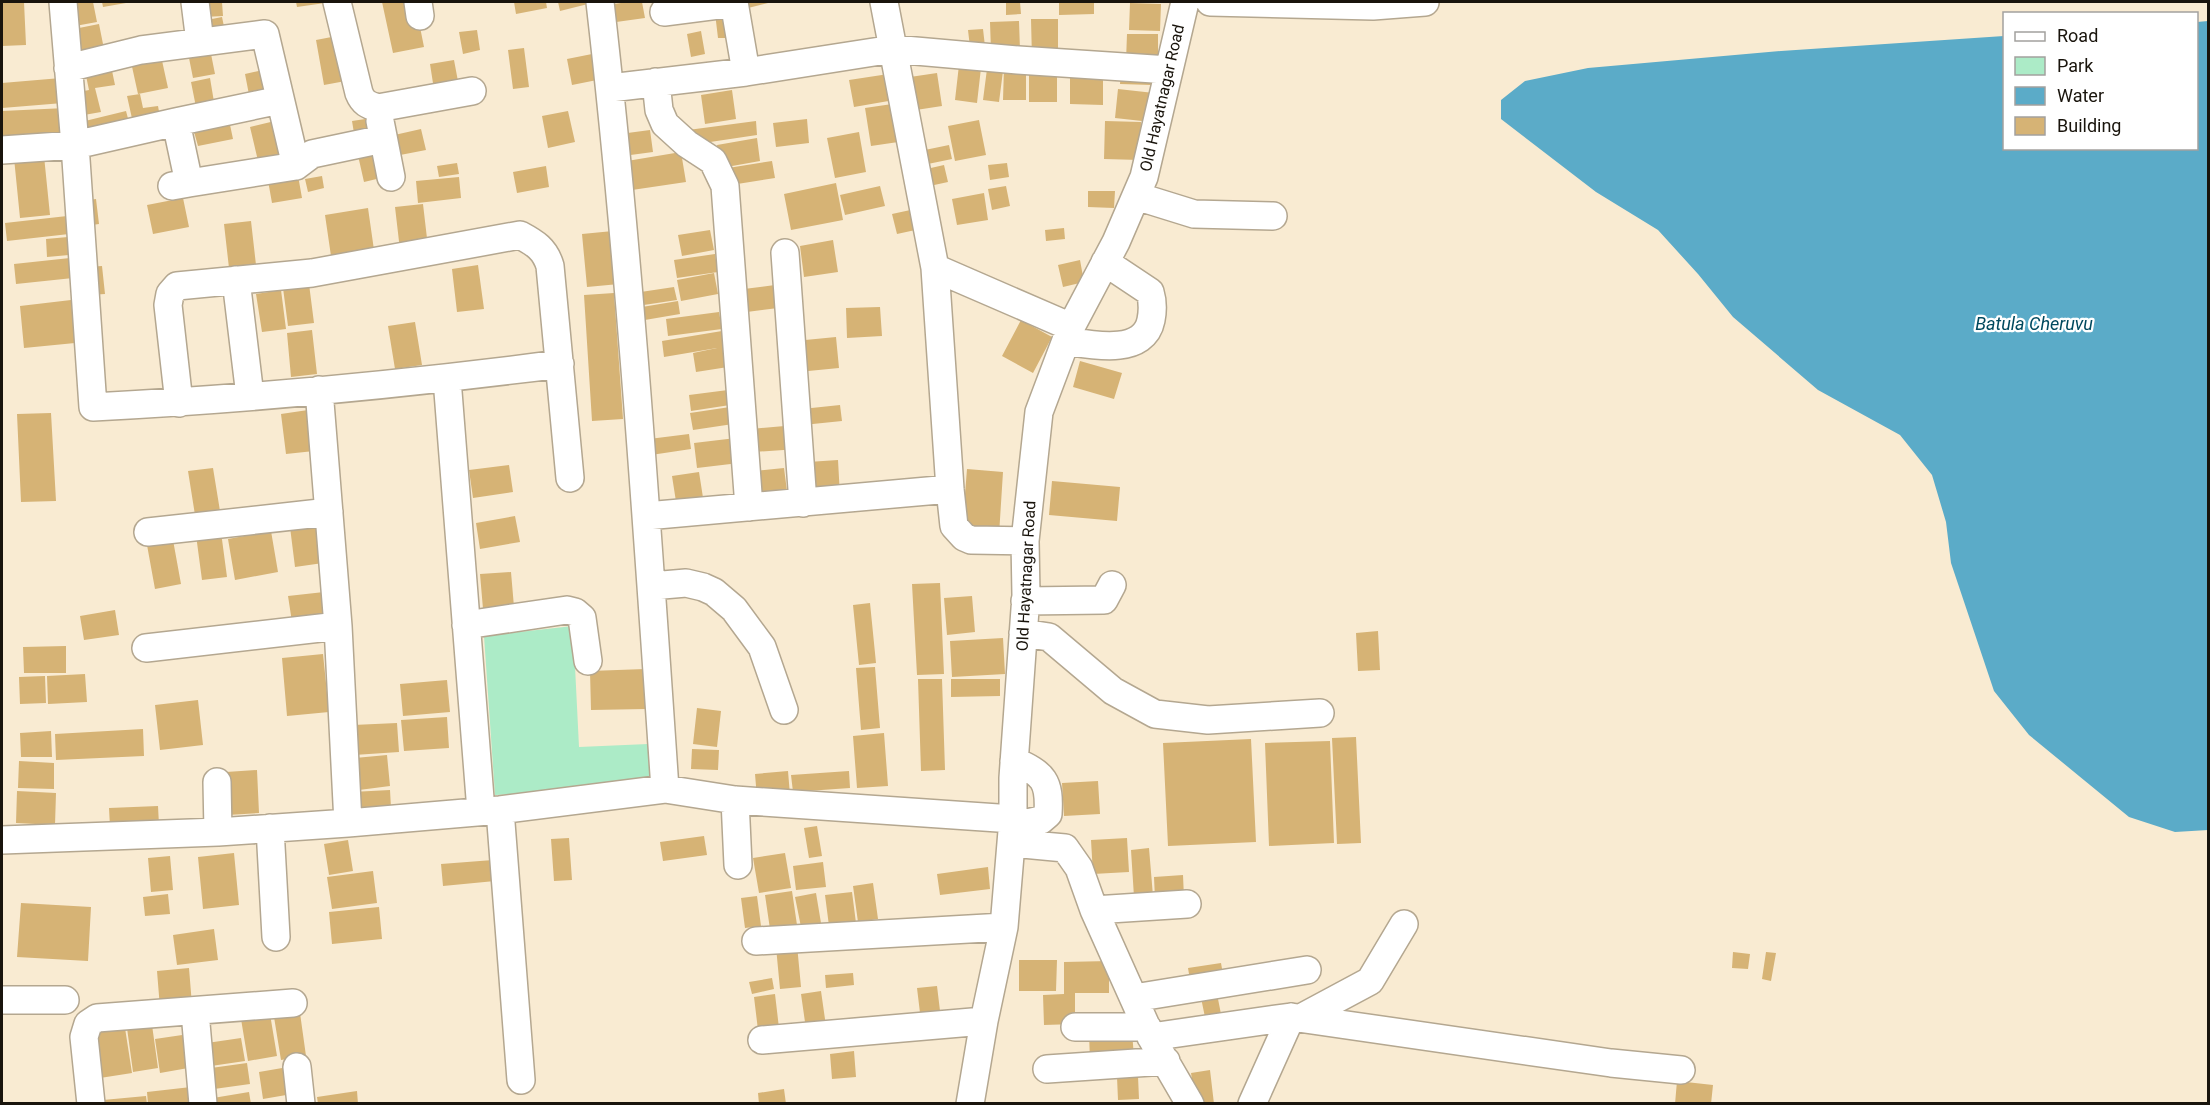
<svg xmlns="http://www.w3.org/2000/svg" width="2210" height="1105" viewBox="0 0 2210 1105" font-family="Roboto,sans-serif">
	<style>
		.green { fill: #acebc7 }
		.water { fill: #5babc8 }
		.building { fill: #d6b375 }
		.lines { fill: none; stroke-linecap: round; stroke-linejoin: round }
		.minor-casing { stroke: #b4a790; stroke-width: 30 }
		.minor { stroke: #fff; stroke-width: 27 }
		.labels { text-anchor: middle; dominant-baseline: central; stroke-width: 4.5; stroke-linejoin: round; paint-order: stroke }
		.street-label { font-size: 16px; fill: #19140c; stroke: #fff }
		.water-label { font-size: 18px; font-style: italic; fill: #00495e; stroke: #fff }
	</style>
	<rect width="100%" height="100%" fill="#f9ebd2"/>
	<path class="green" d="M573,626l6,121 69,-3 2,42 -155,9 -11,-159z"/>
	<path class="water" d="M2208,21v809l-33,2 -46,-15 -100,-82 -35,-44 -43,-128 -5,-41 -14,-47 -32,-40 -82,-45 -85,-73 -35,-43 -40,-44 -62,-38 -95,-73v-19l24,-19 63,-13 193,-17 223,-15v112h192l1,-126z"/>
	<path class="building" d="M2,2h22l2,43 -24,1z
		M70,2h23l4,20 -22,4z
		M102,2h24v1l-23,4z
		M203,2h19l1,14 -19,1z
		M296,2h29v1l-28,4z
		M382,2h33l9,45 -31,6z
		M514,2h32l1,6 -31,6z
		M558,2h30v2l-28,7z
		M628,2h14l3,16 -36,5 -2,-18z
		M743,2h29l-28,7z
		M1006,2h14l1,12 -15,1z
		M1059,2h35v12l-35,1z
		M1130,3l31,1 -1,27 -31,-1z
		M715,13h11l4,25h-12z
		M222,17l4,19 -24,-15z
		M1031,19h27v39l-26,1z
		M1019,21l1,29 -29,1 -1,-29z
		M99,24l6,30 -26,5 -5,-30z
		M983,29l3,26 -15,1 -3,-26z
		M477,30l3,20 -17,4 -4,-22z
		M701,31l4,23 -14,3 -4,-23z
		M1127,34h31v27h-32z
		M342,35l9,45 -27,5 -8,-45z
		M209,44l6,30 -22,4 -6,-30z
		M524,48l5,39 -16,2 -5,-39z
		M602,52l5,26 -35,7 -5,-26z
		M161,56l7,32 -30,6 -7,-32z
		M454,60l6,32 -25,4 -5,-32z
		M959,65l22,3 -4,35 -22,-3z
		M111,66l4,19 -20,3 6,24 -17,3 -5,-23 10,-2 -4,-19z
		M1004,67h22v33h-23z
		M987,69l16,2 -4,31 -16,-2z
		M1029,69h28v33h-28z
		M1121,69l31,2v14l-32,-1z
		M263,70l7,31 -19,4 -6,-31z
		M895,73l5,26 -46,8 -5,-27z
		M937,73l5,33 -26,4 -6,-33z
		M1070,73h33v32l-33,-1z
		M61,78l2,25 -61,5v-25z
		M210,78l5,30 -18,4 -6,-30z
		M1118,89l36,4 -3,29 -36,-4z
		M732,90l4,29 -31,5 -4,-29z
		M140,94l3,14 15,-2 2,11 -27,6 -6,-27z
		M899,103l6,38 -34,5 -6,-38z
		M66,108l1,31 -65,4v-32z
		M126,111l4,15 -42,11 -3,-16z
		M568,111l7,31 -27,6 -6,-32z
		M372,118l3,17 -20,4 -3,-18z
		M807,119l2,24 -33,4 -3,-24z
		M229,120l4,19 -35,7 -5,-18z
		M279,120l9,38 -29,7 -9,-38z
		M979,120l7,35 -31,6 -7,-35z
		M756,121l1,14 -67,10 -2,-15z
		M1105,121l36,1 -1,38 -36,-1z
		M421,129l5,21 -31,6 -5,-20z
		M650,130l3,22 -30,4 -3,-22z
		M859,132l7,40 -31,6 -8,-40z
		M757,138l3,23 -39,7 -4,-23z
		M949,145l3,14 -29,6 -3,-14z
		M377,146l8,31 -21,5 -7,-31z
		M681,152l5,30 -54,8 -5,-29z
		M44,156l6,59 -30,3 -6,-60z
		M772,161l3,17 -44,7 -3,-17z
		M457,163l2,11 -20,3 -2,-11z
		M1007,163l2,14 -19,3 -2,-15z
		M944,165l4,17 -23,5 -3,-17z
		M546,166l3,21 -32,6 -4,-21z
		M297,170l5,28 -30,5 -5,-28z
		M322,176l2,12 -16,4 -3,-13z
		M459,177l2,21 -43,5 -2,-22z
		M836,183l7,37 -52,10 -7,-36z
		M880,186l5,20 -40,9 -5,-20z
		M1006,186l4,20 -18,4 -4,-21z
		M1088,191h27l-1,17 -26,-1z
		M984,193l4,27 -31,5 -5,-26z
		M183,198l6,29 -36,7 -6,-29z
		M96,199l3,25 -14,2 -4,-25z
		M423,204l5,43 -28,3 -5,-43z
		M368,208l6,42 -43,6 -6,-41z
		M915,209l5,20 -23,5 -5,-20z
		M76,215l2,18 -71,8 -2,-18z
		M251,221l5,44 -27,3 -5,-44z
		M1064,228l1,11 -19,2 -1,-11z
		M710,230l4,20 -32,6 -4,-21z
		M613,231l6,53 -32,3 -5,-53z
		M79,236l1,18 -33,3 -1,-18z
		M833,240l5,32 -34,5 -4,-31z
		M715,254l3,18 -41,6 -3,-18z
		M70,258l3,20 -57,6 -2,-20z
		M1080,260l4,22 -21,5 -5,-22z
		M478,265l6,44 -27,3 -5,-43z
		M102,266l3,28 -16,1 -2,-28z
		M714,273l4,21 -37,7 -4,-21z
		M309,284l5,39 -26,3 -5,-38z
		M775,285l3,23 -39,5 -3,-23z
		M674,287l3,13 -40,6 -3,-13z
		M281,290l5,39 -24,3 -6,-38z
		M614,293l9,126 -31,2 -8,-126z
		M71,300l4,43 -51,5 -4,-42z
		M678,301l2,13 -41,7 -3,-13z
		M880,307l2,29 -35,2 -1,-30z
		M719,312l3,17 -54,7 -2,-17z
		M1021,320l31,17 -19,36 -31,-17z
		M415,322l7,43 -27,4 -7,-43z
		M312,330l5,44 -26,3 -4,-44z
		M722,331l6,36 -32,5 -3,-19 24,-5 -53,9 -2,-16z
		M836,337l3,31 -41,4 -3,-31z
		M1080,361l42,12 -8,26 -41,-12z
		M728,390l2,15 -39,6 -2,-16z
		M840,405l2,16 -39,4 -1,-16z
		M730,407l3,17 -40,6 -3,-17z
		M308,410l6,41 -28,3 -5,-40z
		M51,413l5,88 -35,1 -4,-88z
		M796,425l2,24 -45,3 -2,-23z
		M689,434l2,15 -40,6 -2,-16z
		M736,438l3,25 -42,5 -3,-25z
		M838,460l2,36 -30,2 -2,-36z
		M509,465l4,27 -40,6 -4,-28z
		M213,468l7,43 -25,4 -7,-44z
		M784,468l4,31 -29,4 -4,-32z
		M967,469l36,3 -4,63 -37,-3z
		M699,472l5,32 -27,4 -5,-32z
		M1052,481l68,6 -3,34 -68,-6z
		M515,516l5,26 -40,7 -4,-26z
		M317,523l6,40 -28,4 -5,-40z
		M271,531l7,41 -43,8 -7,-41z
		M221,532l6,45 -25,3 -6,-45z
		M173,540l8,44 -26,5 -8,-44z
		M511,572l3,35 -31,2 -3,-35z
		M940,583l4,91 -27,1 -5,-91z
		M324,592l4,25 -36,5 -4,-26z
		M972,596l3,36 -28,3 -3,-37z
		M870,603l6,60 -17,2 -6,-60z
		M115,610l4,25 -35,5 -4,-24z
		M1378,631l2,39 -22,1 -2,-38z
		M1003,638l2,36 -53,3 -2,-36z
		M66,646v27h-42l-1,-26z
		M323,654l6,58 -42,4 -5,-58z
		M875,667l5,61 -19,2 -5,-62z
		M645,669l1,40 -55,1 -1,-39z
		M85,674l2,28 -39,2 -1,-28z
		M45,676l1,27 -26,1 -1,-27z
		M918,679h24l3,91 -24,1z
		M951,679h49v17l-49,1z
		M447,680l3,32 -47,4 -3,-32z
		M198,700l5,45 -43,5 -5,-45z
		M697,708l24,3 -4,36 -24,-3z
		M447,717l2,31 -45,3 -3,-31z
		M397,723l2,29 -45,3 -1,-30z
		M143,729l1,27 -88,4 -1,-26z
		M51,731l1,26h-31l-1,-24z
		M884,733l4,53 -31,2 -4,-52z
		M1356,737l5,106 -24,1 -5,-106z
		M1251,739l5,103 -88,4 -5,-103z
		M1330,741l4,102 -65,3 -4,-103z
		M692,749l27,1 -1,20 -27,-1z
		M387,755l3,31 -31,4 -4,-32z
		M19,761l35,2v26l-36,-1z
		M257,770l2,43 -31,2 -2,-43z
		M788,771l2,24 -33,3 -2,-24z
		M849,771l1,17 -57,4 -2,-17z
		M1098,781l2,33 -36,2 -2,-33z
		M390,790l1,18 -38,2 -1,-18z
		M17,791l39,2 -1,32 -39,-2z
		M158,806l1,19 -49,2 -1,-19z
		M817,826l5,30 -13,2 -5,-30z
		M704,836l3,19 -44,6 -3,-19z
		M569,838l3,42 -18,1 -3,-42z
		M1127,838l2,34 -36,2 -2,-34z
		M348,840l5,31 -24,4 -5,-31z
		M1149,848l4,48 -19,1 -3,-47z
		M234,853l5,52 -36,4 -5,-52z
		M785,853l6,35 -32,5 -6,-35z
		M170,856l3,34 -22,2 -3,-34z
		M493,860l2,21 -52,5 -2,-22z
		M823,862l3,25 -30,3 -3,-24z
		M988,867l2,22 -50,6 -3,-21z
		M373,871l4,32 -45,6 -5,-32z
		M1183,875l1,23 -29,1 -1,-22z
		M873,883l5,36 -20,3 -5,-36z
		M792,891l5,34 -27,4 -5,-34z
		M852,892l4,31 -27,3 -4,-31z
		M816,893l5,30 -20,4 -6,-30z
		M168,894l2,20 -25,2 -2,-19z
		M757,896l4,30 -16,2 -4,-30z
		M21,903l70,4 -3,54 -71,-4z
		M379,907l3,32 -50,5 -3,-32z
		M214,929l4,31 -41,5 -4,-30z
		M797,945l4,42 -21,2 -4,-42z
		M1733,952l17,2 -2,15 -16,-1z
		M1766,952l10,1 -5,28 -9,-2z
		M1019,960h38l-1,31h-37z
		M1109,961v32h-34v31l-31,1 -1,-30 21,-1v-32z
		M1221,963l3,17 -33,6 -3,-18z
		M189,968l3,37 -32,3 -3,-37z
		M853,973l1,12 -28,3 -1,-13z
		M772,978l2,11 -22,5 -3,-12z
		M937,986l4,33 -20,2 -4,-33z
		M1216,989l6,30 -16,3 -6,-29z
		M821,991l5,35 -20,3 -5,-35z
		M775,994l4,34 -21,2 -4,-33z
		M300,1013l6,43 -25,4 -7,-43z
		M270,1014l7,42 -29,5 -7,-42z
		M152,1025l6,43 -25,4 -6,-44z
		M125,1028l7,45 -32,5 -6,-45z
		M1132,1031l2,27 -44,3 -1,-28z
		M189,1034l5,33 -34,6 -5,-34z
		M241,1038l4,23 -34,5 -4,-23z
		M854,1051l2,26 -24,2 -2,-25z
		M247,1063l3,21 -36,5 -3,-21z
		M288,1067l4,27 -29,5 -4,-27z
		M1210,1070l4,34h-18l-5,-31z
		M1138,1076l1,23 -21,1 -1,-23z
		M1677,1081l36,4 -2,19h-36z
		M191,1087l2,17h-45l-1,-12z
		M784,1089l2,15h-27l-1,-11z
		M357,1091l1,13h-40l-1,-7z
		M249,1092l2,12h-37l-1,-6z
		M146,1096l1,8h-43l-1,-4z"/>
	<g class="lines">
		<defs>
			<path id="minor" d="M63,2l12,143 18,262c156,-8 312,-23 467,-43
				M195,2l5,40
				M337,2l22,91c4,10 9,12 19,15l94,-17
				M418,2l2,14
				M600,2c30,261 47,524 65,787
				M734,2l12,70
				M884,2l51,266 15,221 4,37 10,11 7,3 54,1
				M1210,2l163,4 52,-4
				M664,12l70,-9
				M68,68l73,-18 124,-16 31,132
				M656,82l3,28 6,14 22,20 26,17 12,25 24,321
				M610,88l136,-16 147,-23 125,11 151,10
				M380,121l11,56
				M2,150l73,-5 101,-23 104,-22
				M189,183l107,-17 16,-12 71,-15
				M172,186l17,-3 -13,-61
				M1136,196l58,18 79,2
				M785,253l18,250
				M935,268l136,59
				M236,280l14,116
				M1066,341c26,4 78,15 85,-21 2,-10 2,-18 -1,-28l-45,-30
				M447,379l34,432
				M319,390l19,236 10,197
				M179,403l-11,-98 2,-11 7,-8 135,-13 208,-38c15,8 25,14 30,31l20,212
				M646,516l304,-27
				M148,532l181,-20
				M651,586l35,-3 17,4 11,5 20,17 28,38 22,63
				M1025,601l79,-1 8,-15
				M466,625l101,-15 8,2 7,6 6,43
				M1023,633l26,4 64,54 42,23 53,6 112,-7
				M146,648l192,-22
				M217,782l1,50
				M735,800l3,65
				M500,810l21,270
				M1012,826l29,-6 7,-6c2,-33 -4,-40 -34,-53
				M270,828l6,109
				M2,840l216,-8 130,-9 152,-13 165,-21 70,11 278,19
				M1011,843l54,5 14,20 15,42 57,127 39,67
				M1094,910l93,-6
				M756,941l248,-14
				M1134,998l173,-28
				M2,1000h63
				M195,1012l8,92
				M1301,1018l69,-37 34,-57
				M1075,1027h72
				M1151,1037l140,-20 320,46 70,7
				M762,1040l222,-19
				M297,1067l4,37
				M1047,1069l119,-8
				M91,1104l-7,-67 4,-13 9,-6 196,-15
				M970,1104l14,-83 20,-94 9,-108v-41l13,-183 -1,-54 14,-129 32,-85 45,-85 28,-65 41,-175
				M1252,1104l39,-87"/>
		</defs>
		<use href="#minor" class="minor-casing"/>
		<use href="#minor" class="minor"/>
	</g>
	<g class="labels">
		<g class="street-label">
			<text transform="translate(1162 98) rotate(-77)">Old Hayatnagar Road</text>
			<text transform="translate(1026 576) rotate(-87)">Old Hayatnagar Road</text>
		</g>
		<g class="water-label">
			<text x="2034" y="323">Batula Cheruvu</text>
		</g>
	</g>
	<rect width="2210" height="1105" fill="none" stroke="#19140c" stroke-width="6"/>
	<rect x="2003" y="12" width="195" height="138" fill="#ffffff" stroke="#a3a19e" stroke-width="1.5"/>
	<rect x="2015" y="32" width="30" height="9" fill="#ffffff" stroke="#a3a19e" stroke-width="1.5"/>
	<text x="2057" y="42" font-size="18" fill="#19140c">Road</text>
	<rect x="2015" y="57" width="30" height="18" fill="#acebc7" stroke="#a3a19e" stroke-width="1.5"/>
	<text x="2057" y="72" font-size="18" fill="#19140c">Park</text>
	<rect x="2015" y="87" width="30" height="18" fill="#5babc8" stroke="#a3a19e" stroke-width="1.5"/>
	<text x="2057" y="102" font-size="18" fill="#19140c">Water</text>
	<rect x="2015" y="117" width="30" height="18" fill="#d6b375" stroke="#a3a19e" stroke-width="1.5"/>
	<text x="2057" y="132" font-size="18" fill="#19140c">Building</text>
</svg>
